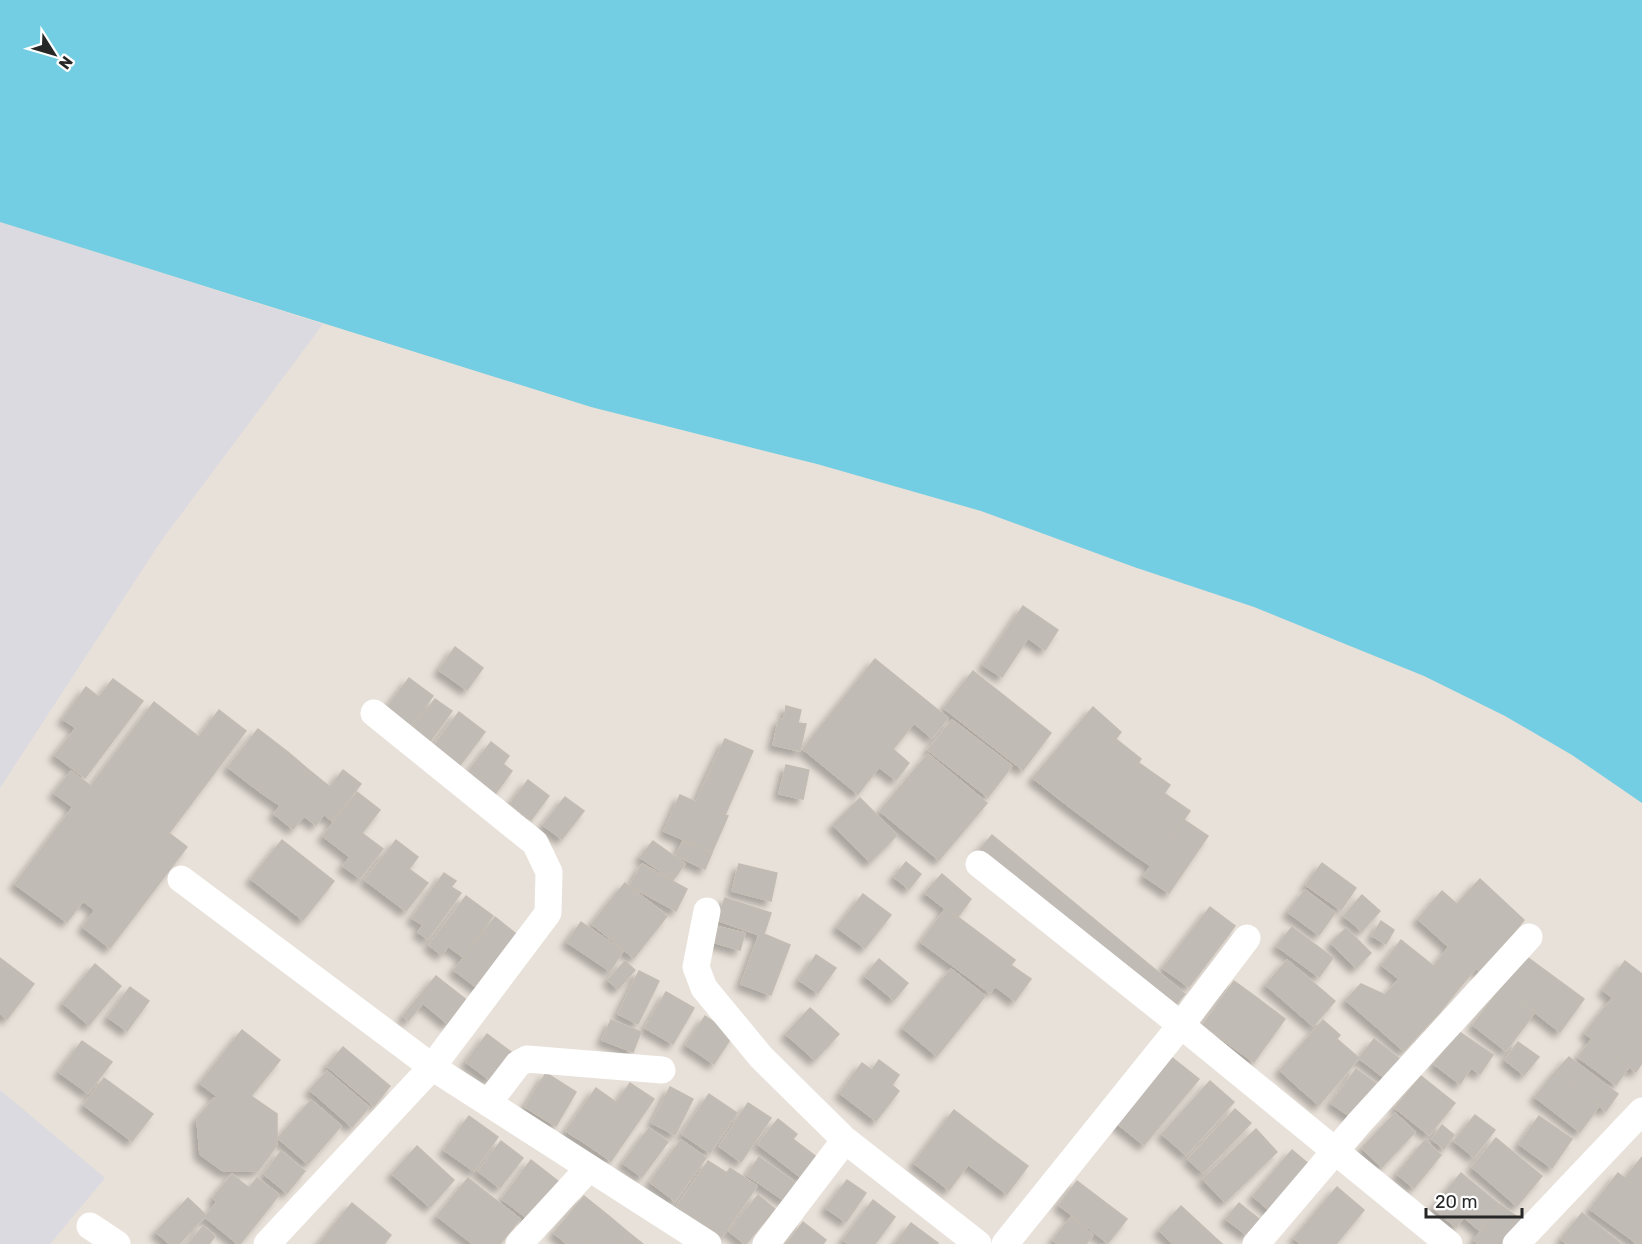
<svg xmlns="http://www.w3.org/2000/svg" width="1642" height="1244" viewBox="0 0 1642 1244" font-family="Rubik,sans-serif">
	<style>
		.industrial { fill: #dbdae1 }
		.water { fill: #74cee3 }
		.building { fill: #c1bbb6; stroke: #c3bcb3; stroke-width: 1.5; filter: url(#shadow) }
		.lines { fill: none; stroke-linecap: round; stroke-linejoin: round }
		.street { stroke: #fff; stroke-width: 27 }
	</style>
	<defs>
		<filter id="shadow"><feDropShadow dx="-5.5" dy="5.5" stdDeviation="3" flood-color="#0004"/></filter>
	</defs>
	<rect width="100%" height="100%" fill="#e8e1d9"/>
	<path class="industrial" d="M0,222l323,102 -162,217 -161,247z
		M0,1090l105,88 -55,66h-50z"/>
	<path class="water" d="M0,0h1642v803l-70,-48 -67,-39 -81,-40 -170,-69 -120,-40 -153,-56 -164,-47 -226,-57 -591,-185z"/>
	<path class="building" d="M1023,606l35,24 -13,20 -17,-12 -26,39 -19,-12z
		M455,647l28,21 -16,22 -28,-20z
		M875,659l73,59 -16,20 -18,-15 -21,26 16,14 -13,17 -17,-13 -21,27 -55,-45z
		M973,671l78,62 -28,37 -79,-62z
		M409,678l24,18 -23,31 -24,-18z
		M113,679l30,22 -58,77 -30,-23 21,-27 -13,-9 23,-32 13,10z
		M435,699l17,12 -24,33 -17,-13z
		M154,702l45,35 20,-27 27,21 -77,102 18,14 -77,101 -27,-21 12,-17 -12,-9 -16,21 -52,-38 58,-77 -19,-14 17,-22 20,15z
		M786,706l15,4 -3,13 8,1 -6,27 -27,-6 6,-26 5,1z
		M1093,707l28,25 -55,72 -33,-26z
		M459,712l26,20 -27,36 -26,-20z
		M952,720l60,46 -24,31 -60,-47z
		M258,729l31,24 -30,38 -31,-24z
		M725,739l28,12 -17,39 -29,-13z
		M1116,739l25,20 -47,66 -28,-21z
		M491,742l18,14 -6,8 9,7 -19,26 -28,-21z
		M289,753l20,17 -28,36 -22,-15z
		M928,754l59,49 -48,57 -59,-49z
		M1139,763l31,22 -45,63 -31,-23z
		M786,765l23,5 -6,29 -24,-5z
		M309,770l21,17 13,-17 18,14 -29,37 -8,-7 -8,11 -12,-9 -11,13 -19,-15z
		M707,777l29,13 -11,25 -29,-13z
		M528,780l21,16 -18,24 -21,-16z
		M357,792l23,18 -18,23 21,16 -23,29 -17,-12 7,-9 -27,-21z
		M1164,793l26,18 -39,55 -26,-18z
		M680,795l48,21 -16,36 -48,-21z
		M565,797l19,14 -22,28 -19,-14z
		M860,798l37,37 -27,27 -37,-37z
		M1183,819l25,17 -39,57 -25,-17z
		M992,835l193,159 -15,17 -192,-159z
		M282,840l52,41 -31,39 -52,-41z
		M396,840l22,17 -9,12 19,14 -22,28 -41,-31z
		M653,841l32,23 -12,16 -33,-23z
		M683,841l29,12 -7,16 -29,-13z
		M906,862l15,12 -12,15 -15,-12z
		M1322,863l34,25 -15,22 -35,-25z
		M642,864l45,25 -11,22 -46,-25z
		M739,864l38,9 -6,28 -39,-10z
		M444,873l12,8 -5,6 10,6 -33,46 -10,-7 5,-7 -11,-7z
		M942,874l29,25 -14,19 -32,-25z
		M1480,879l44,41 -20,25 -47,-41z
		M625,883l42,33 -19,24 -43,-33z
		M1305,890l30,23 -16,22 -31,-23z
		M1442,891l62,54 -24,28 -3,-6 -28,-20 -31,-28z
		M863,894l28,21 -26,33 -28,-21z
		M1362,895l18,16 -18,20 -18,-15z
		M466,896l27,20 -30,41 -15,-11 -6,9 -13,-10z
		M725,898l46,15 -7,21 26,11 -19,50 -30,-11 18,-49 -42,-15z
		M605,907l43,33 -14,18 -42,-34z
		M1210,907l25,19 -46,61 -26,-19z
		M946,908l69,52 -4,5 20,14 -16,22 -20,-15 -5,7 -69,-51z
		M495,917l25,20 -41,52 -25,-19z
		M1381,921l13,9 -8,14 -14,-8z
		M581,922l42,29 -13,20 -43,-29z
		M714,926l31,7 -5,17 -31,-9z
		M1292,927l41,31 -14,19 -42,-31z
		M1346,928l25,25 -15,15 -25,-25z
		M1401,940l59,47 -20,25 -58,-47z
		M1449,947l28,20 -17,20 -26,-21z
		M816,955l20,13 -18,25 -19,-13z
		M1527,957l57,42 -24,33 -58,-46z
		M0,958l34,26 -27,35 -7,-6z
		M879,959l29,24 -14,17 -29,-24z
		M1287,960l48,41 -22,25 -47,-41z
		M625,961l10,9 -17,19 -10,-9z
		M1625,961l17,13v43l-1,2 -38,-29z
		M95,964l26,22 -32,39 -26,-22z
		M951,969l34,27 -48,60 -34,-28z
		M639,971l20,10 -21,43 -20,-10z
		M436,976l32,25 -20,23 -25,-21 -15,18 -5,-5z
		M1399,979l41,33 -16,17 -39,-34z
		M1234,981l26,19 -31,44 -26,-19z
		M1361,984l24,11 39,34 -20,22 -58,-51z
		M1502,986l34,25 -30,40 -33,-26z
		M130,987l19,14 -22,30 -19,-14z
		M666,992l28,16 -21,36 -28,-16z
		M1613,997l29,23v43l-6,9 -51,-39z
		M1260,1000l25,19 -31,43 -25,-18z
		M810,1008l29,26 -24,26 -29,-26z
		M705,1016l28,19 -19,29 -28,-19z
		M611,1020l30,12 -8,20 -31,-12z
		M1323,1020l17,15 -43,51 -17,-16z
		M242,1030l38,30 -29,36 26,18v31l-19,26h-35l-23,-17 -3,-35 17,-21 4,-1 -18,-14z
		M1458,1031l35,24 -13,19 -35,-25z
		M487,1034l24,18 -21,28 -24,-18z
		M1337,1039l22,19 -40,47 -22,-19z
		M1374,1039l32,25 -15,19 -32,-25z
		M1592,1039l38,27 -14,19 -38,-28z
		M82,1041l30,21 -24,31 -29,-21z
		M1518,1042l21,15 -15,18 -19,-15z
		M343,1047l47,39 -16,20 -47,-40z
		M1445,1049l26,19 -11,16 -26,-20z
		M1170,1056l29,23 -55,66 -29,-23z
		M1569,1057l49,37 -12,17 -50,-40z
		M879,1060l20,15 -7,10 7,6 -23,30 -36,-28 22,-30 10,7z
		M1356,1069l26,19 -24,34 -27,-19z
		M327,1071l42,36 -17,20 -42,-37z
		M1556,1071l44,34 -20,27 -45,-35z
		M546,1073l30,19 -20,34 -31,-19z
		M1421,1076l34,27 -26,32 -34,-27z
		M104,1078l49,36 -21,27 -48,-36z
		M1210,1081l24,21 -48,53 -24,-21z
		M630,1083l24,16 -43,62 -23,-16z
		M670,1087l23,12 -18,36 -23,-12z
		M596,1088l21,15 -29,42 -22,-14z
		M709,1094l28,19 -27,40 -28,-19z
		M311,1100l30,26 -33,38 -30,-26z
		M748,1103l23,15 -30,44 -22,-16z
		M1235,1109l16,14 -48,50 -15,-14z
		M954,1110l35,27 -40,53 -35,-27z
		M1395,1113l20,19 -33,35 -20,-19z
		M1475,1115l20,15 -21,27 -20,-16z
		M469,1116l29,21 -24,34 -30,-21z
		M1539,1116l33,23 -20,29 -33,-24z
		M778,1119l19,15 -4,5 26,20 -16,20 -45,-35z
		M1442,1125l12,10 -10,14 -12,-10z
		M649,1128l19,14 -26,35 -19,-14z
		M1256,1129l21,23 -52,50 -22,-23z
		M989,1137l39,29 -21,28 -39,-30z
		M1496,1138l46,38 -25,30 -45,-39z
		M681,1140l25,18 -31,43 -25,-19z
		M1425,1140l16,15 -27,33 -17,-14z
		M501,1141l22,17 -23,30 -22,-17z
		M417,1146l37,34 -24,27 -38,-33z
		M1292,1150l24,20 -39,47 -24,-21z
		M281,1151l24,20 -18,22 -23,-19z
		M759,1157l38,27 -12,17 -38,-26z
		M1642,1157v34l-17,-13z
		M531,1160l28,22 -29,38 -28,-21z
		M708,1161l19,12 -32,46 -18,-13z
		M730,1168l27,18 -35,51 -27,-18z
		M1461,1173l39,32 -21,25 -15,-13 -8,10 -23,-19z
		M1618,1173l24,18v53h-4l-48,-35z
		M232,1174l17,14 8,-10 22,17 -39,49h-2l-33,-27 12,-15 -4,-4z
		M468,1178l52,41 -20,25h-27l-36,-28z
		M847,1180l19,13 -20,29 -20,-14z
		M1077,1181l50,38 -19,24 -49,-38z
		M1337,1187l27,23 -28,34h-35l-7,-6z
		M758,1195l17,14 -29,35h-1l-16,-13z
		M584,1196l25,20 -23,28h-19l-13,-11z
		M188,1198l18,17 -27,29h-9l-14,-12z
		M873,1200l22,17 -20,27h-26l-6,-4z
		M352,1203l39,32 -7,9h-48l-10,-9z
		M1239,1203l20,16 -12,16 -21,-16z
		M1501,1205l27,20 -16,19h-33l-5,-4z
		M1181,1206l41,38h-48l-6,-5 -9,-9z
		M1582,1213l39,31h-54l-6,-5z
		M609,1216l19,16 -9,12h-33z
		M1071,1217l22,18 -7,9h-28l-5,-4z
		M803,1222l23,18 -3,4h-36z
		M911,1223l27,20 -1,1h-42z
		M203,1226l12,10 -6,8h-20z
		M628,1232l15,12h-24z
		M326,1235l10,9h-17z"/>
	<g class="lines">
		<path class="street" d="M979,864l202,161 268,219
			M181,879l251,188 276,177
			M707,911l-11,56 8,21 57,69 84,83 133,104
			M488,1103l30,-39 9,-5 135,11
			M90,1226l27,18
			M267,1244l165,-177 116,-154 1,-41 -14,-29 -161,-130
			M519,1244l70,-76
			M766,1244l79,-104
			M1005,1244l176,-219 66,-87
			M1256,1244l103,-121 170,-186
			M1516,1244l126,-133"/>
	</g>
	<g transform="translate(54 54) rotate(127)" stroke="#ffffff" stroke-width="4.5" paint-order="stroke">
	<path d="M0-4.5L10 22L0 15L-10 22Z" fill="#272727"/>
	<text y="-9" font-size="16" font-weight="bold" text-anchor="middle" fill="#272727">N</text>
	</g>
	<path d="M1426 1208v9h96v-9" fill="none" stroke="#272727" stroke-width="3"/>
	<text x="1435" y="1208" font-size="18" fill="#272727" stroke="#ffffff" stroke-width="4.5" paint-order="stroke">20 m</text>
</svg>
